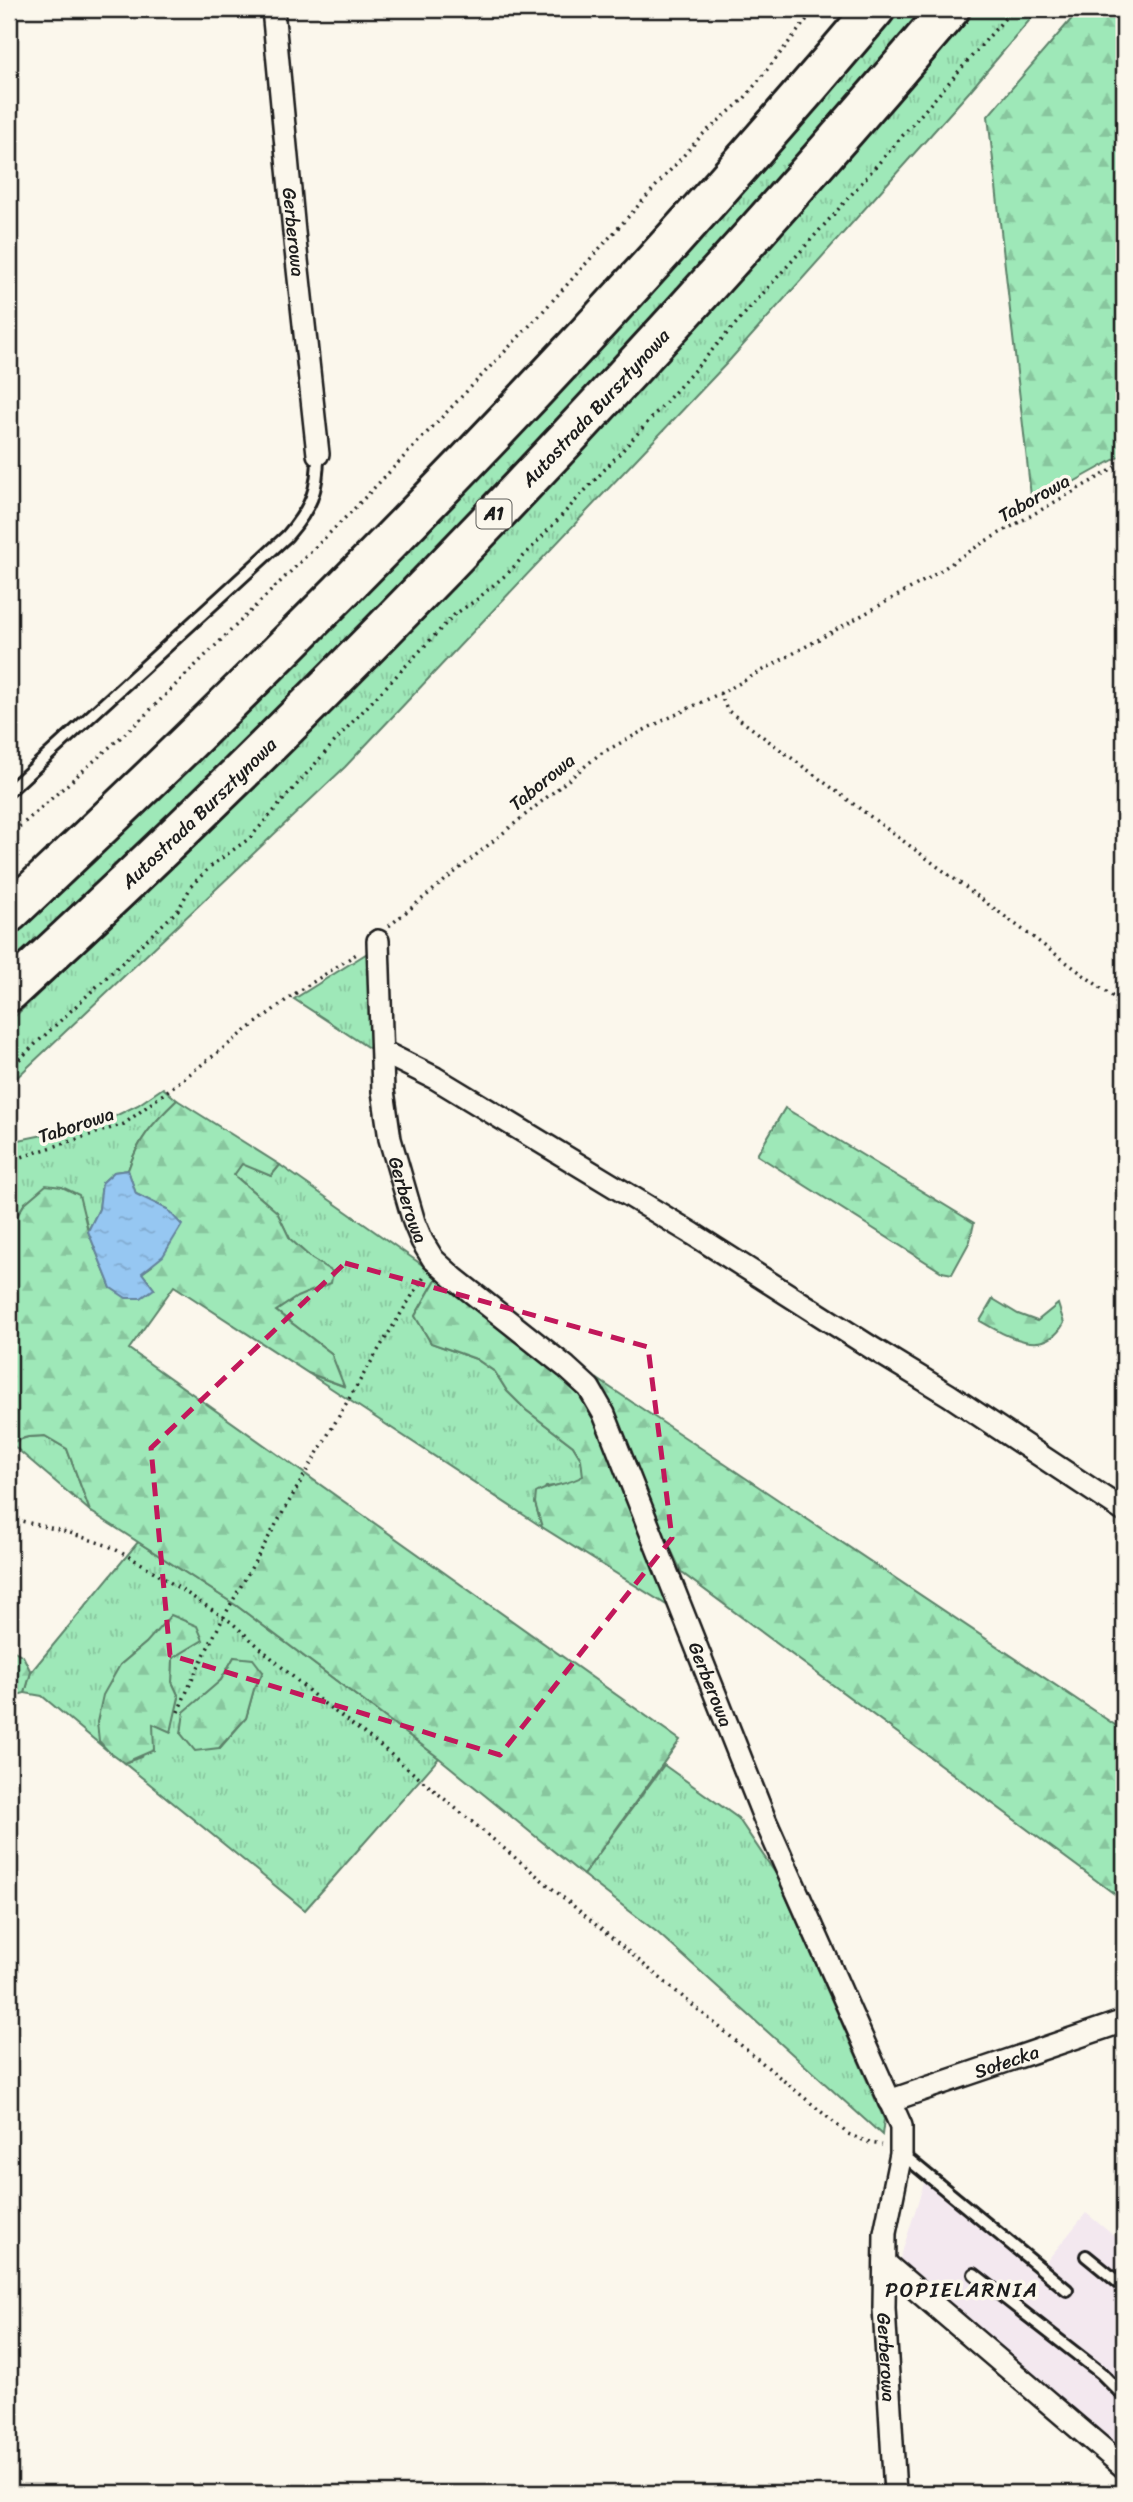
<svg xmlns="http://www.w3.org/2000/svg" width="1133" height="2502" viewBox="0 0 1133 2502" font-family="Sriracha,sans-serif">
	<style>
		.built { fill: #f3e8ef }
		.grass { fill: url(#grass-tufts); stroke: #5d826a; stroke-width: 2; fill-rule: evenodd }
		.forest { fill: url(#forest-firs); stroke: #5d826a; stroke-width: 2 }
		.water { fill: url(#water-ripples); stroke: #65839c; stroke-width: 2 }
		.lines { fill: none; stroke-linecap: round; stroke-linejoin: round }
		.lane-casing { stroke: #1c1c1c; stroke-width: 16 }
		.street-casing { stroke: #1c1c1c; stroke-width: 26 }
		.highway-casing { stroke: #1c1c1c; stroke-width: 44 }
		.path { stroke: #1c1c1c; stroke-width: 3.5; stroke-dasharray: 2 5; stroke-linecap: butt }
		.lane { stroke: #fbf7ec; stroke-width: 10 }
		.street { stroke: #fbf7ec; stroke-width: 21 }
		.highway { stroke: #fbf7ec; stroke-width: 38 }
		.marked { fill: none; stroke: #c2185b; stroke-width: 5; stroke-dasharray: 14 9; stroke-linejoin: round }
		.labels { text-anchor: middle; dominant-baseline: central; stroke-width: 7; stroke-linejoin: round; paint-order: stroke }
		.shield { fill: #fbf7ec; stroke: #5f5e5a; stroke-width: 2 }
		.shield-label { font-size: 18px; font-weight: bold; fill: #1c1c1c }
		.street-label { font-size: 19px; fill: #1c1c1c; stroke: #fbf7ec }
		.neighbourhood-label { font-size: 21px; letter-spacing: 2px; fill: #1c1c1c; stroke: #fbf7ec }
	</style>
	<defs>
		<pattern id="grass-tufts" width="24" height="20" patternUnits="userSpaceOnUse" patternTransform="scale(1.75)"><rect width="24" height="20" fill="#9ee8b8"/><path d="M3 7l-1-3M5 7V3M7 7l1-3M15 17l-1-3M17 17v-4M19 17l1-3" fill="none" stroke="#88c69e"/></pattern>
		<pattern id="forest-firs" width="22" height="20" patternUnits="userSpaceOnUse" patternTransform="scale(1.75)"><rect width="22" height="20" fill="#9ee8b8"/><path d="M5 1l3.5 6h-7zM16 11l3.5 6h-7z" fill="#88c69e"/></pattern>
		<pattern id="water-ripples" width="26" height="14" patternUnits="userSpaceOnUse" patternTransform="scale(1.75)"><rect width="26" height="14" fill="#96c7f2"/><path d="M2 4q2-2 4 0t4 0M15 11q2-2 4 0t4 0" fill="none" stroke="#81aacf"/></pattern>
	</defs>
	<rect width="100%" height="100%" fill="#fbf7ec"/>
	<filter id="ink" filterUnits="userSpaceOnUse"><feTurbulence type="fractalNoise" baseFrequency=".0143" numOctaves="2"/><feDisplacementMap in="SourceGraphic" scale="14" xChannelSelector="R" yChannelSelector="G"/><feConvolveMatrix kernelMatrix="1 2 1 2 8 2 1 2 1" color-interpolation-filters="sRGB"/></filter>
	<g filter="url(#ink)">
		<path class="built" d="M929,2167l116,96 41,-50 38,31v210l-225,-192z"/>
		<path class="grass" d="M891,9h43l-117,135 -427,460 -381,371v-45z
			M976,9h63l-70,83 -241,270 -383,405 -336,318v-63c151,-144 302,-289 447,-439 180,-186 351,-379 520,-574z
			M369,952l6,100 -81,-53z
			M163,1088l14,12c-24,23 -38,38 -49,70l-14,2 -12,11 -3,26 -11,22 -3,-15 -60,-13 -16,26v-87l92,-19 37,-18z
			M242,1163l29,13 9,-11 158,111 -23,40 16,27 45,16 19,13 12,19 19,19 47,36 8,13 3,17 -14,8 -24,3 -11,16 7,24 -234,-154 35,13 -12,-33 -55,-42 56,-39 -20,-13 -22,-20 -13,-27 -43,-37z
			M45,1436l22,13 23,62 -80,-68 18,-6z
			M138,1542l99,64 202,152 -134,152 -181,-147 17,-6 12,-34 17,8 9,-34 -7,-15 1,-24 30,-18 -57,3 -26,22 -21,76 10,11 -67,-56 -17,-3 6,-21zM234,1657l29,15 -9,17 -8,29 -26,30 -11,-55 12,-13z
			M664,1765l74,53 38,56 108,245 -2,16 -224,-202 -75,-58z"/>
		<path class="forest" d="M1080,9h44v445l-92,51 -44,-389z
			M177,1100l103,65 -9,11 -29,-12 -8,11 43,37 13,27 22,20 21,13 -2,11 -34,14 -21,14 55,42 13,33 -36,-13 -134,-87 -45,63 551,391 -97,135 -144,-117 -202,-152 -147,-95 -23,-62 -22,-13 -17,1 -19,5v-213l16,-26 21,-18 16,2 17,8 9,36 23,57 43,1 -12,-16 10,-7 15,-57 -31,-15 -8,-24c11,-32 25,-47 49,-70z
			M785,1108l189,115 -4,18 -18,33 -10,-2 -185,-117z
			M438,1276l144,115 16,26 75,192 -131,-82 -7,-24 1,-10c16,-9 32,-8 47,-17l-2,-17 -8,-13 -47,-36 -19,-19 -12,-19 -19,-13 -45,-16 -16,-27z
			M993,1299l25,15 19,7 21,-17 6,19c-19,36 -58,13 -84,-2z
			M599,1380l525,351v170l-442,-328 -30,-63z
			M171,1615l26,11 6,14 -30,18 -1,24 7,15 -8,35 -18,-8 1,26 -30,13 -15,-11 -10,-11 -2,-19 6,-27 17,-30 26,-22z
			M9,1648l14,8 8,16 -6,21 -16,4z
			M234,1657l19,2 10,13 -9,17 -8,29 -27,30 -24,3 -14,-17 3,-22 37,-32z"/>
		<path class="water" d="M128,1170l8,24 31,15 15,16 -19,31 -21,17 12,16 -13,9h-15l-15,-10 -23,-57 11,-22 3,-26 12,-11z"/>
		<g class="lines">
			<defs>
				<path id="lane" d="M9,791l278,-255c24,-28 31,-45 31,-82
					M902,2154l165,136
					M1086,2256l38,31
					M974,2274l127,99 23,23"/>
				<g id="street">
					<path id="s1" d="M273,9l21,223 24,222"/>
					<path id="s2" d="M378,941l5,150 7,48 24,83 8,19 11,18 22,20 111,88 23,21 15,26 161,406 136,306v28l-16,79 -1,75 11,185"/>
					<path d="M383,1052l52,26 258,156 179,114 77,47 175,116"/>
					<path id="s3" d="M889,2101l235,-80"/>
					<path d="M885,2263l239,204"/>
				</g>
				<g id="highway">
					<path d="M9,913c305,-285 597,-585 866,-904"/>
					<path id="s4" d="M9,992c334,-306 647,-638 941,-983"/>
				</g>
			</defs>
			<use href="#lane" class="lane-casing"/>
			<use href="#street" class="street-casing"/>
			<use href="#highway" class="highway-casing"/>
			<path class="path" d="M720,693l7,17 397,295
				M9,836l129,-114 212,-209 186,-194 166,-184 42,-36 71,-90
				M389,926l211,-172 50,-27 81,-39 198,-110 55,-36 140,-79
				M9,1069l169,-159 14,-25 20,-20 38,-27 94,-107 111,-117 20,-13 34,-29 112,-120 222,-248 170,-195
				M9,1161l115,-37 169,-129 65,-42
				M9,1518l58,14 42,14 33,18 89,58 87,77 59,44 471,391 22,9 12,2
				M178,1712c28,-68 65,-129 101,-193 47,-81 94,-163 145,-242"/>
			<use href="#lane" class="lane"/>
			<use href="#street" class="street"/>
			<use href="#highway" class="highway"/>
		</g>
	</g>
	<path class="marked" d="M345,1263l303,84 24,191 -172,217 -330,-100 -19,-207z"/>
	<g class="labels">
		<rect class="shield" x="476.5" y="499.5" width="35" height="29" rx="5"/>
		<g class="shield-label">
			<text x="494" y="514">A1</text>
		</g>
		<g class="street-label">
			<text stroke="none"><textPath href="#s1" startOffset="224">Gerberowa</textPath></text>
			<text stroke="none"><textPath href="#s4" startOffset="828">Autostrada Bursztynowa</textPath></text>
			<text transform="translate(1034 498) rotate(-29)">Taborowa</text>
			<text transform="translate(542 782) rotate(-39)">Taborowa</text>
			<text stroke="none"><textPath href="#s4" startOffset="261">Autostrada Bursztynowa</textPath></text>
			<text transform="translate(76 1125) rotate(-18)">Taborowa</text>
			<text stroke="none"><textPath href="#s2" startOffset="262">Gerberowa</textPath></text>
			<text stroke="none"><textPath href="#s2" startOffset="850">Gerberowa</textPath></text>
			<text stroke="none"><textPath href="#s3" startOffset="124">Sołecka</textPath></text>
			<text stroke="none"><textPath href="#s2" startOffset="1564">Gerberowa</textPath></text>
		</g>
		<g class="neighbourhood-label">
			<text x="962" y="2290">POPIELARNIA</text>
		</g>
	</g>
	<rect width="1133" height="2502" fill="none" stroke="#fbf7ec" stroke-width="35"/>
	<rect x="18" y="18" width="1098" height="2467" fill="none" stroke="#1c1c1c" stroke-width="2.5" filter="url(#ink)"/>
</svg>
